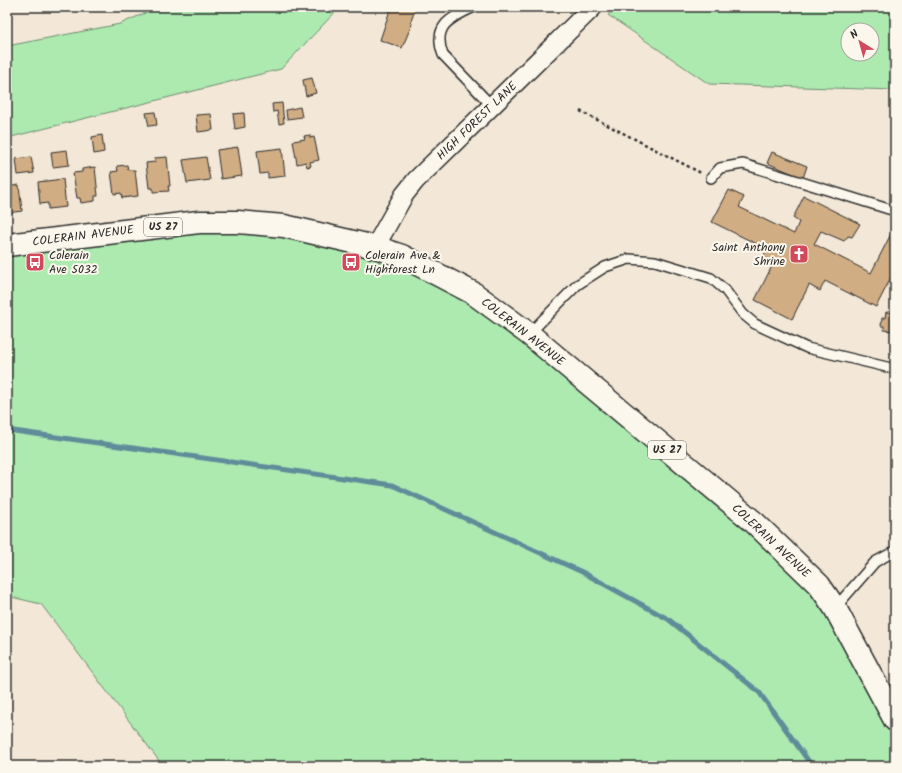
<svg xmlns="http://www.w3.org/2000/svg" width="902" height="773" viewBox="0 0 902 773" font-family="Kalam,sans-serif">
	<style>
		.green { fill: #adeab0; stroke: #6c8a6e; fill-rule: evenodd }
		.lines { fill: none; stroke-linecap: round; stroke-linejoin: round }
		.stream { stroke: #5f8c99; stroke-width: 5 }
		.building { fill: #d1ad83; stroke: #2b2b2b }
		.service-casing { stroke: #2b2b2b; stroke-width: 12 }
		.minor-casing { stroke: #2b2b2b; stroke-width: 21 }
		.primary-casing { stroke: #2b2b2b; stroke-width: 25 }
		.path { stroke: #2b2b2b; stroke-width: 2.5; stroke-dasharray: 3 3; stroke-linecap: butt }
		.service { stroke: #fbf7ec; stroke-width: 9 }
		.minor { stroke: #fbf7ec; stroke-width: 18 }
		.primary { stroke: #fbf7ec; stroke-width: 22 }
		.labels { text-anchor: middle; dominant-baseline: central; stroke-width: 4; stroke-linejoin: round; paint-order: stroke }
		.shield { fill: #fbf7ec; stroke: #696865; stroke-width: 1 }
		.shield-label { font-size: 11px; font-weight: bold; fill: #2b2b2b }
		.street-label { font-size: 12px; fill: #2b2b2b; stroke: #fbf7ec }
		.poi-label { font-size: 12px; fill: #2b2b2b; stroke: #fbf7ec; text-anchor: start }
	</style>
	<rect width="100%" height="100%" fill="#f3e8d7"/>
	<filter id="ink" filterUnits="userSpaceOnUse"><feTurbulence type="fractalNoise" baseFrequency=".025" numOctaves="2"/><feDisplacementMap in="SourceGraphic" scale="8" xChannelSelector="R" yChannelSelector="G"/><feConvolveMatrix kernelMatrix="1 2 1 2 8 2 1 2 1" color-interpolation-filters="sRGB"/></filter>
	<g filter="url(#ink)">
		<path class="green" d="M159,7h181l-59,62 -274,69v-92l113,-22z
			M616,7h279v83l-186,-6 -101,-69zM848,30h24v24h-24z
			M199,222l120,11 154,60 321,268 101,152v53h-732l-122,-162 -34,-8v-351z"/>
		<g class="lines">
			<path class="stream" d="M7,430l385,55 190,87 86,47 91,73 53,74"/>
		</g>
		<path class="building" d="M391,7h25l-5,14 1,3 -10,24 -22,-8z
			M312,78l4,15 -10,3 -3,-16z
			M282,103l2,20 -5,1 -2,-13 -4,1 -1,-8z
			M300,107l2,10 -15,2 -1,-9z
			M155,112l2,13 -8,1 -3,-13z
			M244,113l1,14 -10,2 -2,-15z
			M211,114l2,16 -15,2 -2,-17z
			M102,135l2,17 -10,2 -2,-17z
			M310,135v3l4,-1 5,23 -9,2 1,4 -4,1 -1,-5 -9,2 -4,-23 12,-2 -1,-3z
			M238,147l4,29 -21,3 -4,-29z
			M282,148l3,28 -17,2v-5l-8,1 -3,-23z
			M67,150l2,15 -16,2 -2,-15z
			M772,152l35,14 -4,12 -36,-15z
			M31,157l3,16 -16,2 -2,-16z
			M167,157l3,29h-2l1,5 -16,1v-4h-4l-3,-25 9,-1v-4z
			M206,157l4,23 -23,3 -4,-23z
			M127,165l1,5h7l3,26 -16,2 -1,-5 -7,1 -3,-22 7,-1 -1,-5z
			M95,167l3,29h-3v5l-14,2 -1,-5h-3l-4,-25 9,-1v-3z
			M63,179l3,28 -18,2v-6l-8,1 -2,-22z
			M19,185l3,26 -15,2v-26z
			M729,190l15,7 -5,10 55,27 5,-12 -6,-4 11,-22 56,28 -8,13 -4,-1 -4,5 -23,-10 -7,13 57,29 22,-43 2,1v39l-19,37 -51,-26 -5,10 -11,-6 -17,34 -37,-19 18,-36 -11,-5 5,-10 -55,-27z
			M886,312l9,1v15h-2v3l-9,-1v-4h-3l1,-8h3z"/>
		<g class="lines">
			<defs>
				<path id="service" d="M474,7c-23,11 -42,18 -31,48l49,51
					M711,178l9,-10 23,-4 152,47
					M529,334l48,-49 28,-18 24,-8 26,2 56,17 14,12 18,24 12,10 52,24 88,21
					M835,608l40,-46 20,-11"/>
				<path id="minor" d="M375,247l29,-52 12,-15 177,-173"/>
				<path id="primary" d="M7,245l192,-23h39l46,4 91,21 27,9 71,37 56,41 226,189 64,62 16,23 60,112"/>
			</defs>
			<use href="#service" class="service-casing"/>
			<use href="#minor" class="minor-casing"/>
			<use href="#primary" class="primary-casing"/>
			<path class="path" d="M580,111l121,62"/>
			<use href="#service" class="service"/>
			<use href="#minor" class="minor"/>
			<use href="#primary" class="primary"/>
		</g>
	</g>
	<defs>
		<symbol id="church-square" viewBox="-11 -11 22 22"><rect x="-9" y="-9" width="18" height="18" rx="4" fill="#d1495b" stroke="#fbf7ec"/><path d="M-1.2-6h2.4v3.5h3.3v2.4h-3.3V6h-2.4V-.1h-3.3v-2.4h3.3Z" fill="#fff"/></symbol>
		<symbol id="bus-square" viewBox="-11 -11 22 22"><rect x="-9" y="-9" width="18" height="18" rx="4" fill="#d1495b" stroke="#fbf7ec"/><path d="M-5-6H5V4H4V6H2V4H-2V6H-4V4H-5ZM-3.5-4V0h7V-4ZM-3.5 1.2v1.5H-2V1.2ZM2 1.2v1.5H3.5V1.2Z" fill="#fff"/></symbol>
	</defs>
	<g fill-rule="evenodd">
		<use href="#church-square" x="788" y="243" width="22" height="22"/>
		<use href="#bus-square" x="24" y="251" width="22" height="22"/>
		<use href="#bus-square" x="340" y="251" width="22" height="22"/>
	</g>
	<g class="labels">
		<g class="shield">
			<rect x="144" y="218" width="38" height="18" rx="3"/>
			<rect x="648" y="441" width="38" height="18" rx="3"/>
		</g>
		<g class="shield-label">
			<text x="163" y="227">US 27</text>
			<text x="667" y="450">US 27</text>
		</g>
		<g class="street-label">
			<text transform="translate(477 121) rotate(-44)">HIGH FOREST LANE</text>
			<text transform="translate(83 236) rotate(-7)">COLERAIN AVENUE</text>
			<text transform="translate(523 332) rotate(38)">COLERAIN AVENUE</text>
			<text transform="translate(771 541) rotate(43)">COLERAIN AVENUE</text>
		</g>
		<g class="poi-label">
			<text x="785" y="247" text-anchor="end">Saint Anthony<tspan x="785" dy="14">Shrine</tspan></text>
			<text x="49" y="255">Colerain<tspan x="49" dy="14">Ave 5032</tspan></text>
			<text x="365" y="255">Colerain Ave &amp;<tspan x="365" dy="14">Highforest Ln</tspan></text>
		</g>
	</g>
	<rect width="902" height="773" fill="none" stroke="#fbf7ec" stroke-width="24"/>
	<rect x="12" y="12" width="878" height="749" fill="none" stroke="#2b2b2b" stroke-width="1.5" filter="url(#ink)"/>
	<g transform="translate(860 42) rotate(323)"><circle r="19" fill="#fbf7ec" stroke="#a8a59f"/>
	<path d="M0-3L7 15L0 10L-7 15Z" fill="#d1495b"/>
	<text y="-6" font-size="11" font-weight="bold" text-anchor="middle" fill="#2b2b2b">N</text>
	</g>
</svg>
